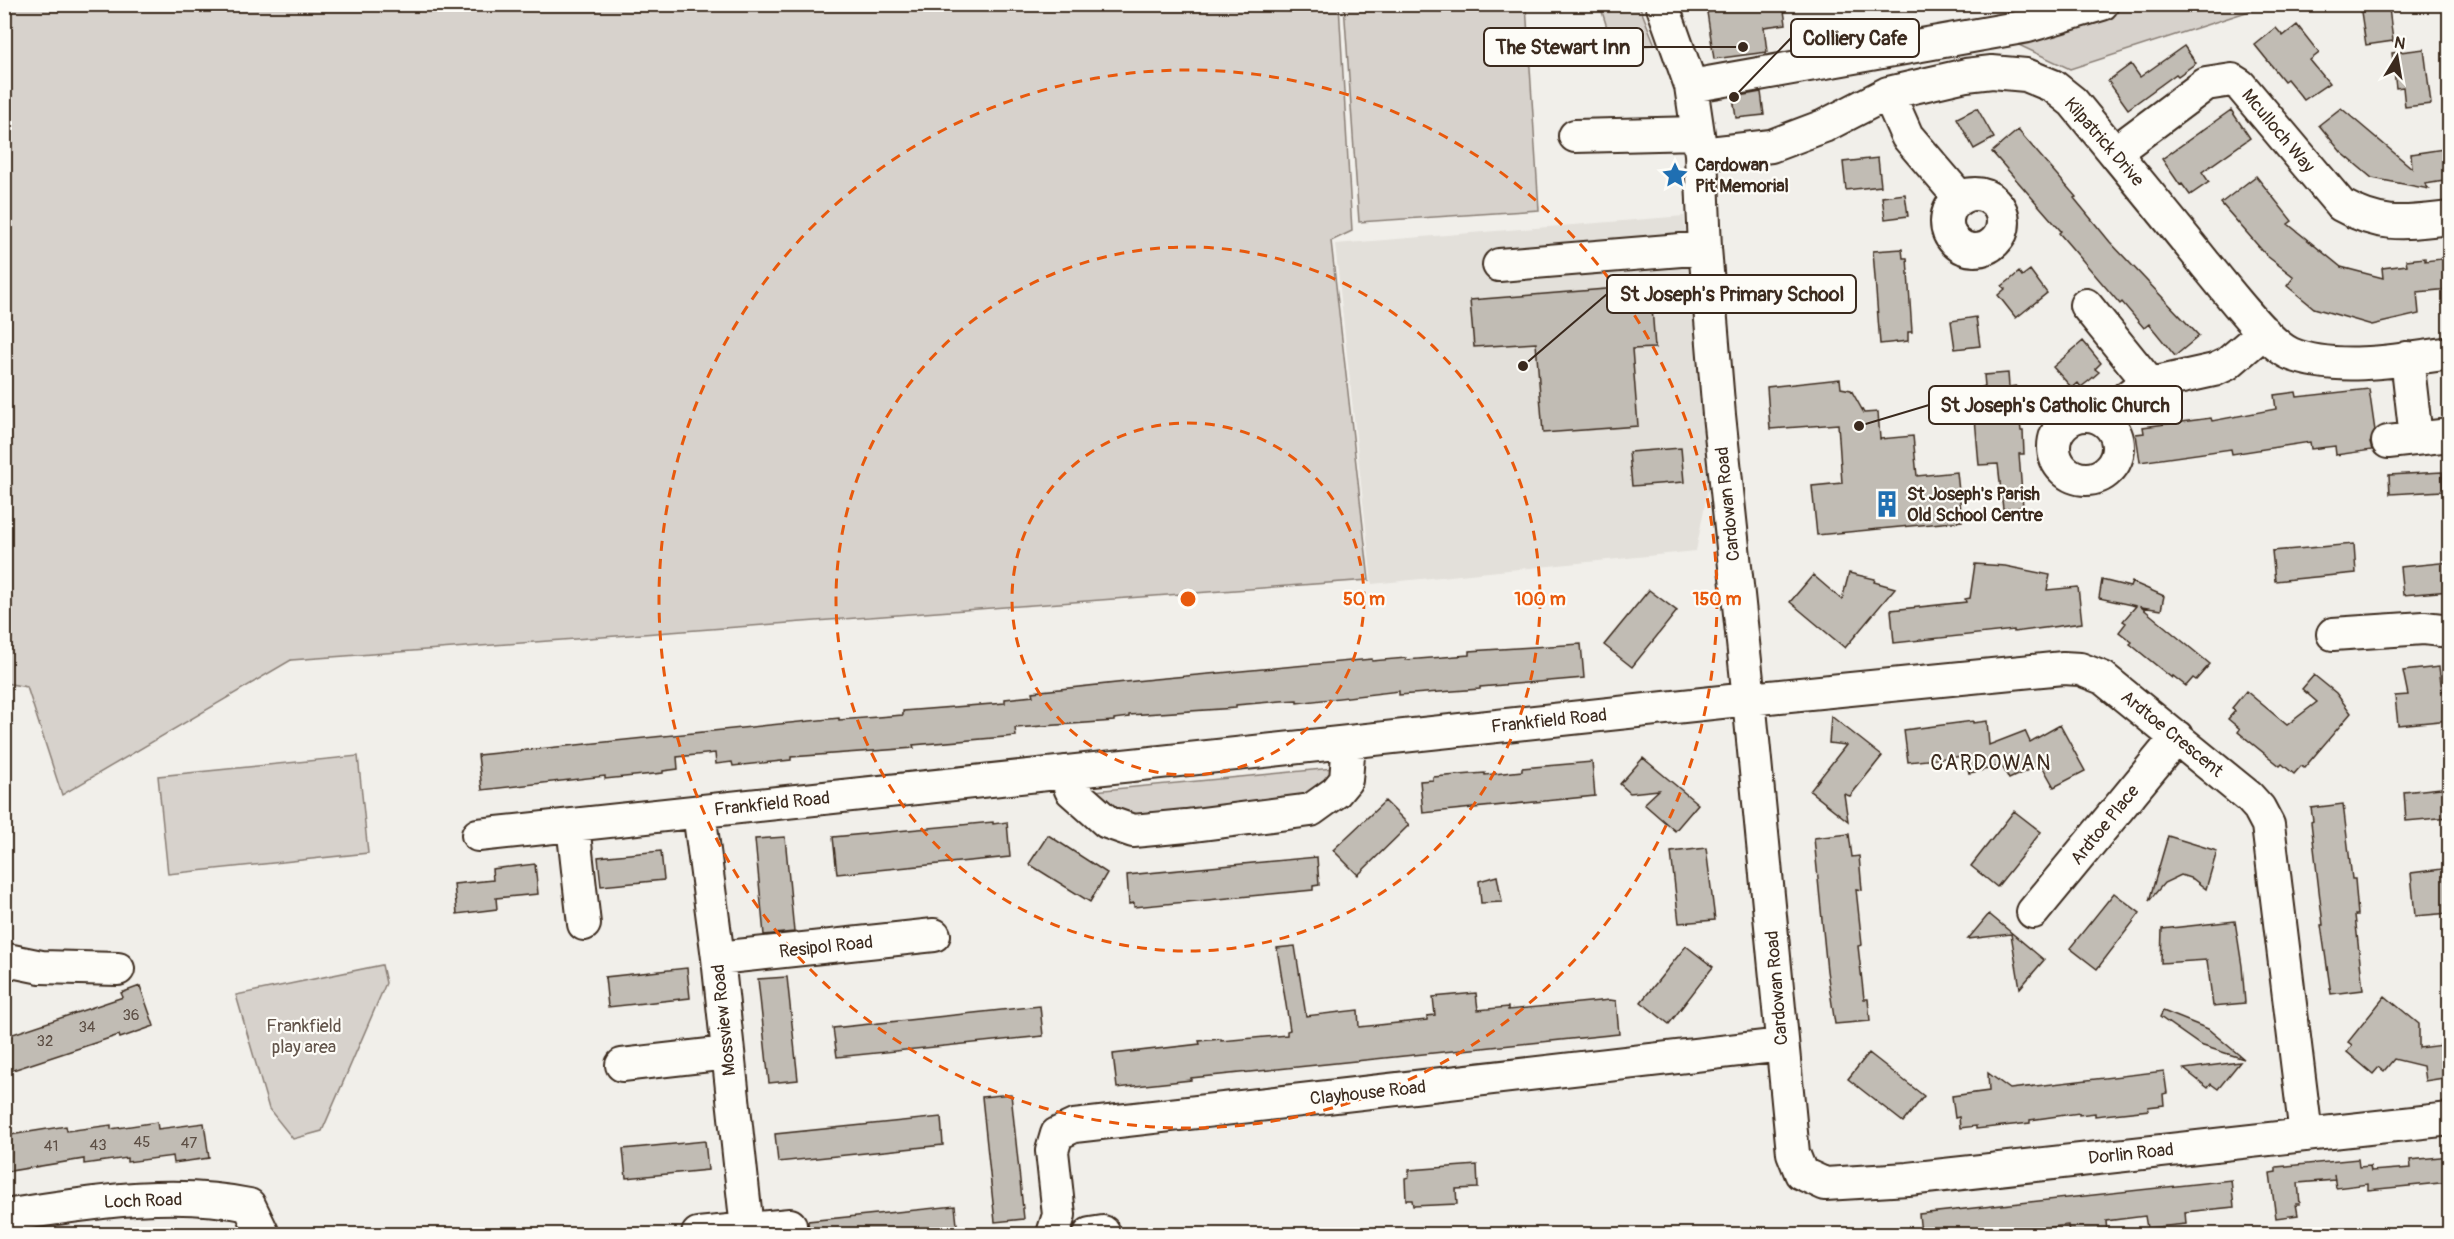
<svg xmlns="http://www.w3.org/2000/svg" width="2454" height="1239" viewBox="0 0 2454 1239" font-family="Pangolin,sans-serif">
	<style>
		.built { fill: #e3e0da }
		.green { fill: #d7d2cc; stroke: #897e75; stroke-width: 1.5 }
		.building { fill: #c1bcb4; stroke: #3b2a1e; stroke-width: 1.5 }
		.lines { fill: none; stroke-linecap: round; stroke-linejoin: round }
		.minor-casing { stroke: #3b2a1e; stroke-width: 36 }
		.minor { stroke: #fdfcf7; stroke-width: 32 }
		.ring { fill: none; stroke: #e8590c; stroke-width: 3; stroke-dasharray: 10 8 }
		.labels { text-anchor: middle; dominant-baseline: central; stroke-width: 4.5; stroke-linejoin: round; paint-order: stroke }
		.number-label { font-size: 15px; fill: #5c4e44 }
		.street-label { font-size: 18px; fill: #3b2a1e; stroke: #fdfcf7 }
		.poi-label { font-size: 18px; font-weight: bold; fill: #3b2a1e; stroke: #fdfcf7; text-anchor: start }
		.park-label { font-size: 18px; fill: #62544a; stroke: #fdfcf7 }
		.quarter-label { font-size: 21px; letter-spacing: 1.5px; fill: #3b2a1e; stroke: #fdfcf7 }
		.centre { fill: #e8590c; stroke: #fdfcf7; stroke-width: 3 }
		.ring-label { font-size: 18px; text-anchor: middle; font-weight: bold; fill: #e8590c; stroke: #fdfcf7; stroke-width: 4.5; stroke-linejoin: round; paint-order: stroke }
		.leader { fill: none; stroke: #3b2a1e; stroke-width: 2 }
		.callout-dot { fill: #3b2a1e; stroke: #fdfcf7; stroke-width: 2 }
		.callout { fill: #fdfcf7; stroke: #3b2a1e; stroke-width: 2 }
		.callout-label { font-size: 20px; text-anchor: middle; font-weight: bold; fill: #3b2a1e }
	</style>
	<rect width="100%" height="100%" fill="#f1efea"/>
	<filter id="ink" filterUnits="userSpaceOnUse"><feTurbulence type="fractalNoise" baseFrequency=".0167" numOctaves="2"/><feDisplacementMap in="SourceGraphic" scale="12" xChannelSelector="R" yChannelSelector="G"/><feConvolveMatrix kernelMatrix="1 2 1 2 8 2 1 2 1" color-interpolation-filters="sRGB"/></filter>
	<g filter="url(#ink)">
		<path class="built" d="M1684,216l24,272 -12,63 -324,33 -37,-340z"/>
		<path class="green" d="M4,5h1335l13,226 -21,10 38,339 -1078,80 -229,135 -35,-108 -22,-4z
			M1344,5h182l13,205 -180,12z
			M1600,5h39l16,40 -32,2 -14,-13z
			M2128,5h140l-198,64 -62,-29z
			M358,756l10,97 -200,21 -10,-98z
			M1333,768l2,8 -20,23 -185,26 -37,-34z
			M382,965l4,18 -64,148 -29,8 -24,-30 -33,-114z"/>
		<path class="building" d="M1762,4h21l3,20 -22,3 3,25 -53,7 -7,-47z
			M2389,8l4,33 -27,4 -5,-33z
			M2297,25l22,28 -9,7 19,23 -25,17 -17,-21 -3,2 -29,-36 21,-17 7,8z
			M2184,46l12,17 -18,13 -2,-2 -48,35 -20,-28 23,-17 9,13z
			M2424,49l7,55 -26,3 -2,-20 -7,1 -4,-35z
			M1761,92l3,23 -28,3 -3,-21z
			M1977,108l17,30 -20,11 -17,-31z
			M2341,108l71,60 -1,-14 39,-6v32l-25,4 4,5 -57,-11 -31,-26 -22,-27z
			M2231,110l19,28 -48,34 7,10 -19,13 -8,-11 -2,1 -18,-26z
			M2018,130l58,67 -2,1 36,44 89,94 -24,20 -26,-32 -5,4 -22,-26 -2,2 -61,-71 2,-2 -69,-79z
			M1878,158l3,28 -35,4 -3,-28z
			M2256,176l36,45 -4,3 53,43 42,11 -1,-10 25,-3 -1,-5 19,-2v3l25,-3v31l-33,3 2,22 -47,11 -58,-17 -27,-22 7,-9 -27,-21 -46,-53z
			M1905,194l3,22 -23,3 -3,-22z
			M1902,249l1,9h4l5,74h-4v9l-28,3 -7,-93z
			M2030,270l17,23 -31,25 -18,-23 7,-6 -3,-3 9,-7 8,-7 3,4z
			M1650,280l5,68 -23,1 6,77 -95,7 -7,-90 -62,4 -4,-47 160,-13v-6z
			M1976,317l4,29 -25,3 -4,-28z
			M2083,341l18,22 -6,6 4,3 -9,8 -9,7 -3,-4 -6,5 -19,-21z
			M2008,373l1,14 7,-1 5,45h2l1,23h-5l4,53 -20,2 -5,-45 -19,1 -4,-47 11,-1 -4,-30 3,-1 -1,-11z
			M1840,379l1,9 10,2 13,23 14,-1 2,27 33,-3 4,40 40,-4 5,49 -145,14 -5,-49 30,-3 -4,-59 -68,5 -3,-42z
			M2369,389l6,42 -5,12 2,7 -36,5 -1,-9 -24,3 -1,-7 -78,12 -1,-5 -91,13 -4,-28 8,-1 -1,-6 68,-9 1,3 64,-12 -2,-14 22,-3 1,5z
			M1681,448l3,34 -52,4 -3,-34z
			M2442,472l1,19 -53,3 -1,-19z
			M2354,544l2,29 -81,8 -3,-30z
			M2450,562v29l-47,4 -3,-28z
			M1975,564l30,2 45,9 -3,15 31,-3 4,36 -68,9v-2l-120,13 -3,-33 75,-8 -1,-3 5,-1z
			M1849,573l26,6 -1,3 21,6 -50,60 -55,-46 23,-27 29,25z
			M2102,580l28,7 2,-5 32,14 -3,14 -20,-3 69,57 -14,16 -3,-2 -7,8 -13,-10 -1,2 -42,-34 2,-2 -13,-10 7,-9 -3,-2 13,-15 -37,-8z
			M1649,590l28,21 -45,56 -28,-22z
			M1581,644l3,34 -104,9v2l-81,6v-4l-102,12v-3l-16,1 -45,4v3l-107,7v2l-15,2v2l-99,7 1,8 -103,9 1,3 -123,9v3l-58,6 -1,-4 -16,2 -1,-11 -38,4 1,12 -15,2v2l-58,6v-3l-123,14 -4,-35 361,-37v2l64,-5v-4l102,-8v-4l28,-3 -1,-4 122,-13 218,-20v2l34,-3v2l63,-5v-4z
			M2439,667l3,24h8v29l-52,5 -3,-29 13,-1 -5,-24z
			M2314,675l22,18 15,20 -47,55 -3,-2 -7,8 -12,-10 -2,2 -42,-34 2,-3 -12,-10 7,-8 -3,-3 14,-17 41,34 30,-23 -15,-13z
			M1831,716l51,40 -32,40 -6,-2 4,27 -38,-30 36,-46 -17,-2z
			M1973,721v2l14,-2 2,24 36,-14 5,11 30,-17 25,46 -31,16 -13,-23 -32,15 -7,-13 -33,7 -4,-17 -57,6 -4,-32z
			M1643,758l55,46 -23,27 -31,-27 15,-14 -29,3 -10,-9z
			M1592,762l3,34 -172,17 -3,-32 13,-1v-3l52,-4v2l37,-4v-3z
			M2450,787v30l-44,4 -2,-29z
			M1385,801l24,24 -51,50 -25,-25z
			M2343,804l9,75h3l3,36h-3l8,75 -32,4 -10,-69h2l-12,-103 2,-1 -2,-13z
			M2014,811l27,21 -44,55 -26,-21z
			M993,822v2l14,-2 3,35 -173,17 -4,-37z
			M1849,834l3,23 7,-1 3,34 -6,-1 6,56 -4,1 6,53h4l2,22 -35,3 -8,-53 -13,-133z
			M1048,835l59,38 -17,29 -61,-38z
			M2168,836l49,15 -11,38 -13,-10 -12,-4 -17,8 -15,18z
			M785,837l9,95 -30,3 -9,-96z
			M1706,848l9,72 -36,3 -8,-71z
			M661,851l3,29 -63,6 -3,-29z
			M1317,857l2,28 -6,1v4l-179,17v-4l-5,1 -2,-29z
			M535,864l3,30 -42,4 1,11 -40,5 -3,-30 39,-4 -1,-11z
			M2450,868v45l-35,3 -4,-43z
			M1497,876l5,26 -21,1 -2,-22z
			M2114,893l26,20 -43,56 -27,-21z
			M1989,914l55,46 -24,28 -9,-54 -43,5z
			M2235,921l7,45 3,37 -32,3 -6,-46 -46,3 1,-34z
			M1295,946l11,70 52,-6 1,17 68,-7v-4l8,-1 -2,-18 43,-4 2,17 30,-3v3l102,-10 6,1 3,33 -428,44v2l-74,8 -4,-34 87,-10 -1,-3 22,-2v2l66,-6v-4l3,-1 -13,-82z
			M1686,946l27,21 -44,57 -28,-22z
			M687,968l3,30 -82,9 -3,-30z
			M787,977l11,103 -29,3 -11,-104z
			M140,986l14,40 -34,12 -1,-3 -115,38v-36l119,-40 -2,-4z
			M2385,996l34,28v24l31,-4v33l-25,4 -2,-15 -29,-7 -10,12 -5,-4 -6,7 -26,-22 5,-7 -4,-3z
			M1040,1006l3,30 -206,21 -4,-29z
			M2163,1011l45,18 36,30 -44,-14 -40,-28z
			M1869,1053l55,43 -21,26 -55,-43z
			M2240,1062l-22,27 -7,-5 -3,4 -24,-19z
			M2164,1071l3,22 -4,1 1,11 -16,2 1,3 -54,6v-3l-16,2v-2l-49,7v3l-54,6v-3l-16,2 -1,-11 -4,1 -3,-22 37,-5 -1,-18 22,16z
			M1011,1094l13,125 -29,3 -13,-125z
			M941,1117l2,28 -165,17 -3,-28z
			M157,1122l1,7 46,-6 5,35 -35,5 -1,-7 -46,6v-4l-43,6v-5l-80,13v-36l62,-10 1,5 44,-6v4z
			M705,1141l3,29 -82,8 -3,-29z
			M2450,1156v26l-82,8v-6l-32,4 -2,-13 1,5 -37,3 2,21h-4l2,11 -22,3 -6,-45 6,-1v-5l82,-8 1,8 11,-1 1,5 40,-3 -1,-8z
			M1477,1165l1,23 -22,1 1,15 -44,2 -1,-6h-6l-1,-22 4,-1v-7z
			M2231,1180l3,27 -49,5 1,12 -39,4 -2,-12 -39,5 1,12 -38,1 -1,-9 -40,5 1,4h-108l-2,-20z
			M955,1206l3,28h-149l-1,-13z"/>
		<g class="lines">
			<defs>
				<path id="minor" d="M1662,4l29,82 10,68 4,94 14,167 30,284 44,454 8,20 24,11 83,-5 542,-60
					M1691,86l337,-60 74,-22
					M1888,93l19,43 53,62
					M1575,136l123,-3
					M2115,152l91,-68 26,-4 8,5 101,120c41,23 64,18 109,13
					M1701,154l70,-8 53,-20 64,-33 78,-18 26,-3 34,3 27,11 20,16c44,54 89,108 133,163 18,21 61,79 85,89 45,18 111,6 159,-1
					M1947 222a28 28 0 1 1 56 0a28 28 0 1 1-56 0Z
					M1499,265l206,-17
					M2086,305l64,79
					M2407,358l9,80
					M2054 447a32 32 0 1 1 64 0a32 32 0 1 1-64 0Z
					M2106,421l16,-20 20,-15 72,-16 13,-6 37,-32
					M2388,442l62,-7
					M2333,634l91,-6 26,3
					M1065,772l6,18 36,32 26,9 53,-5 125,-16 25,-18 10,-12 3,-38
					M699,812l19,146 29,271
					M573,825l11,99
					M478,835l1271,-136 314,-31 17,1 23,9 146,119 10,11 9,17 38,310
					M2033,912l144,-175
					M718,958l216,-23
					M7,960l34,7 77,2
					M622,1065l105,-12
					M4,1216c80,-12 166,-28 245,-11l14,29
					M698,1234l92,-9
					M1053,1234l6,-19 -7,-64 5,-17 17,-8 708,-81
					M1090,1234l13,-2 1,2"/>
			</defs>
			<use href="#minor" class="minor-casing"/>
			<use href="#minor" class="minor"/>
		</g>
	</g>
	<g class="ring">
		<circle cx="1188" cy="599" r="176"/>
		<circle cx="1188" cy="599" r="352"/>
		<circle cx="1188" cy="599" r="529"/>
	</g>
	<defs>
		<symbol id="sight-bare" viewBox="-9 -9 18 18"><path d="M0-6L1.8-2.2L6-1.7L2.9 1.2L3.7 5.4L0 3.3L-3.7 5.4L-2.9 1.2L-6-1.7L-1.8-2.2Z" fill="#1f6fb2" stroke="#fdfcf7" stroke-width="2.5" paint-order="stroke"/></symbol>
		<symbol id="building-bare" viewBox="-9 -9 18 18"><path d="M-4-6H4V6H1V3H-1V6H-4ZM-2.5-4.3h1.7v1.8h-1.7ZM.8-4.3h1.7v1.8H.8ZM-2.5-1h1.7V.8h-1.7ZM.8-1h1.7V.8H.8Z" fill="#1f6fb2" stroke="#fdfcf7" stroke-width="2.5" paint-order="stroke"/></symbol>
	</defs>
	<g fill-rule="evenodd">
		<use href="#sight-bare" x="1656" y="156" width="38" height="38"/>
		<use href="#building-bare" x="1868" y="485" width="38" height="38"/>
	</g>
	<g class="labels">
		<g class="number-label">
			<text x="131" y="1015">36</text>
			<text x="87" y="1027">34</text>
			<text x="45" y="1041">32</text>
			<text x="142" y="1142">45</text>
			<text x="189" y="1143">47</text>
			<text x="98" y="1145">43</text>
			<text x="51" y="1146">41</text>
		</g>
		<g class="street-label">
			<text transform="translate(2278 131) rotate(50)">Mculloch Way</text>
			<text transform="translate(2104 142) rotate(49)">Kilpatrick Drive</text>
			<text transform="translate(1728 504) rotate(-96)">Cardowan Road</text>
			<text transform="translate(1549 721) rotate(-6)">Frankfield Road</text>
			<text transform="translate(2172 734) rotate(39)">Ardtoe Crescent</text>
			<text transform="translate(772 804) rotate(-6)">Frankfield Road</text>
			<text transform="translate(2105 825) rotate(-51)">Ardtoe Place</text>
			<text transform="translate(826 947) rotate(-6)">Resipol Road</text>
			<text transform="translate(1777 988) rotate(-95)">Cardowan Road</text>
			<text transform="translate(724 1020) rotate(-96)">Mossview Road</text>
			<text transform="translate(1368 1093) rotate(-6)">Clayhouse Road</text>
			<text transform="translate(2131 1154) rotate(-6)">Dorlin Road</text>
			<text transform="translate(143 1201) rotate(-2)">Loch Road</text>
		</g>
		<g class="poi-label">
			<text x="1695" y="165">Cardowan<tspan x="1695" dy="21">Pit Memorial</tspan></text>
			<text x="1907" y="494">St Joseph's Parish<tspan x="1907" dy="21">Old School Centre</tspan></text>
		</g>
		<g class="park-label">
			<text x="304" y="1026">Frankfield<tspan x="304" dy="21">play area</tspan></text>
		</g>
		<g class="quarter-label">
			<text x="1991" y="763">CARDOWAN</text>
		</g>
	</g>
	<circle cx="1188" cy="599" r="9" class="centre"/>
	<g class="ring-label">
		<text x="1364" y="605">50 m</text>
		<text x="1540" y="605">100 m</text>
		<text x="1717" y="605">150 m</text>
	</g>
	<path class="leader" d="M1734 97L1791 38M1743 47L1643 47M1523 366L1607 294M1859 426L1929 405"/>
	<g class="callout-dot">
		<circle cx="1734" cy="97" r="6"/>
		<circle cx="1743" cy="47" r="6"/>
		<circle cx="1523" cy="366" r="6"/>
		<circle cx="1859" cy="426" r="6"/>
	</g>
	<g class="callout">
		<rect x="1791" y="19" width="128" height="38" rx="6"/>
		<rect x="1484" y="28" width="159" height="38" rx="6"/>
		<rect x="1607" y="275" width="249" height="38" rx="6"/>
		<rect x="1929" y="386" width="253" height="38" rx="6"/>
	</g>
	<g class="callout-label">
		<text x="1855" y="45">Colliery Cafe</text>
		<text x="1563" y="54">The Stewart Inn</text>
		<text x="1732" y="301">St Joseph's Primary School</text>
		<text x="2055" y="412">St Joseph's Catholic Church</text>
	</g>
	<rect width="2454" height="1239" fill="none" stroke="#fdfcf7" stroke-width="24"/>
	<rect x="12" y="12" width="2430" height="1215" fill="none" stroke="#3b2a1e" stroke-width="2" filter="url(#ink)"/>
	<g transform="translate(2397 57) rotate(11)" stroke="#fdfcf7" stroke-width="4.5" paint-order="stroke">
	<path d="M0-4.5L10 22L0 15L-10 22Z" fill="#3b2a1e"/>
	<text y="-9" font-size="16" font-weight="bold" text-anchor="middle" fill="#3b2a1e">N</text>
	</g>
</svg>
